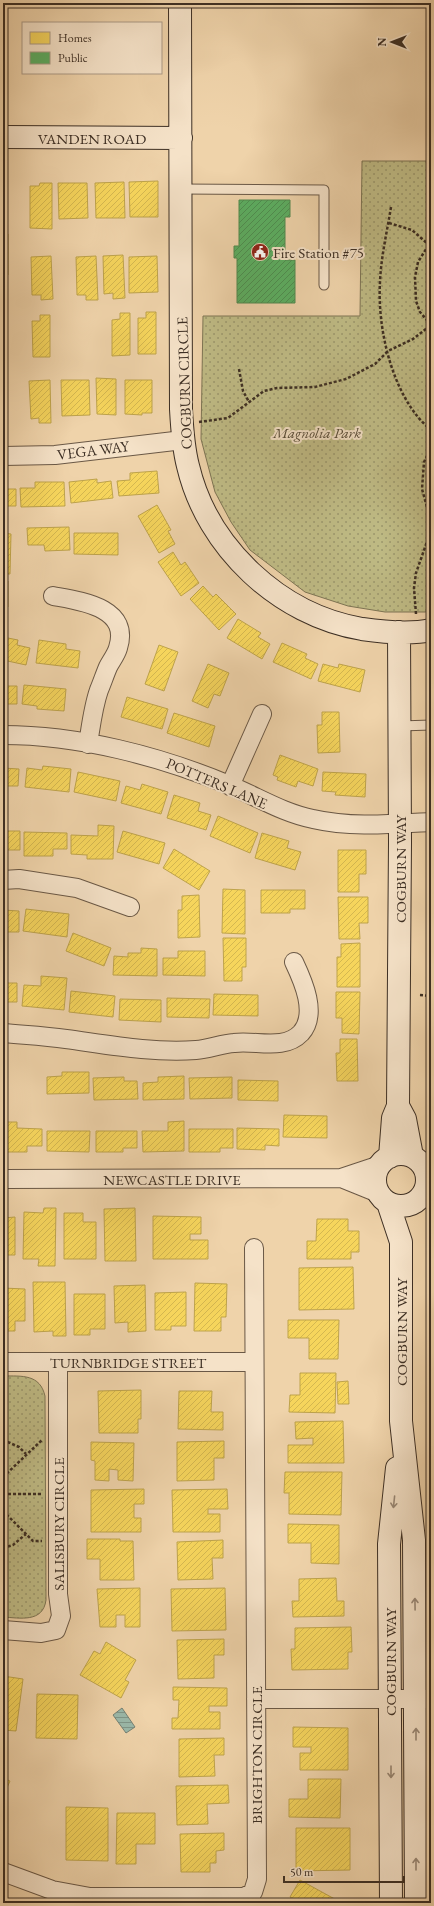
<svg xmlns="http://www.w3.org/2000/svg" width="434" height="1906" viewBox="0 0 434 1906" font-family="'EB Garamond',serif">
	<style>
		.park { fill: url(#park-dots); stroke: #7e7554 }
		.water { fill: url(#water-rules); stroke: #758174 }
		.homes { fill: url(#homes-hatch); stroke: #bea34b }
		.public { fill: url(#public-hatch); stroke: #51884f }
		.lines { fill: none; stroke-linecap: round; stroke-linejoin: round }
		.lane-casing { stroke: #6a5846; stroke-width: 11 }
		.street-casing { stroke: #6a5846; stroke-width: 20 }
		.secondary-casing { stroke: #3d2f24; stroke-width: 24 }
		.path { stroke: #3d2f24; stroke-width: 2.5; stroke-dasharray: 3 2; stroke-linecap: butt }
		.lane { stroke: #f5e2c8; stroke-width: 9 }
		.street { stroke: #f5e2c8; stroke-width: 18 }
		.secondary { stroke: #f5e2c8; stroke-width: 22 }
		.oneway { stroke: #998876 }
		.labels { text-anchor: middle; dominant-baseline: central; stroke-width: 4; stroke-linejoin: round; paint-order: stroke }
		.street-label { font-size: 15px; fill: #3d2f24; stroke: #f5e2c8 }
		.poi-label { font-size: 15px; fill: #3d2f24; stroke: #f5e2c8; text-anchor: start }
		.park-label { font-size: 15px; font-style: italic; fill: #574b37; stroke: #f5e2c8 }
	</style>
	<defs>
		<pattern id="park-dots" width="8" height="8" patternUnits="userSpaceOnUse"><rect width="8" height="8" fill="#bfbb85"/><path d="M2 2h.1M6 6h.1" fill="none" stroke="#9c986d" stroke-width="1.8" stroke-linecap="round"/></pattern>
		<pattern id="water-rules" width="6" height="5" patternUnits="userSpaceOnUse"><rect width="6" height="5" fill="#9ab8a9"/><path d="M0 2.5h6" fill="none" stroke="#7f9689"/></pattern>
		<pattern id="homes-hatch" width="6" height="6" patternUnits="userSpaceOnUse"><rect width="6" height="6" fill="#f6d55c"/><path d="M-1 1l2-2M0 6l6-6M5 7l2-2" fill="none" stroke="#d4b750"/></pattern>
		<pattern id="public-hatch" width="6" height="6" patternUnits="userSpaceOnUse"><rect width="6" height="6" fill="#5aae61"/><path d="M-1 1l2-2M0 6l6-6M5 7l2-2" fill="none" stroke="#4c8e50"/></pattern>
	</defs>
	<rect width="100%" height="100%" fill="#efd3aa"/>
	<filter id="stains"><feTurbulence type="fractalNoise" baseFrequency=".005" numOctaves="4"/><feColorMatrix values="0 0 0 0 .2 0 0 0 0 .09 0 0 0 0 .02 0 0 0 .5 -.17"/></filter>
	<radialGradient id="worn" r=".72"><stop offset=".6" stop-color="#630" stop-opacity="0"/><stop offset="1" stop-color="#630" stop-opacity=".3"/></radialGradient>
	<path class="park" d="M362,161h69v450l-6,1h-40l-37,-6 -43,-14 -55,-42 -19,-28 -16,-30 -14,-53 2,-123h157z
		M3,1376c19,0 37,-2 42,20l1,204c-3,23 -26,18 -43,17z"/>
	<path class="water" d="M122,1708l13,19 -9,6 -13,-18z"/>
	<path class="homes" d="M158,181v36h-28l-1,-35z
		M124,182l1,36h-29l-1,-35z
		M40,183h12v46l-22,-1v-42h9z
		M58,183h29l1,35 -29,1z
		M3,234h5v41h-5z
		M123,255l2,43 -12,1v-6l-9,1 -1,-38z
		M51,256l2,43 -12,1v-5h-9l-1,-38z
		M96,256l2,44h-12v-5h-9l-1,-38z
		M157,256l1,36 -29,1v-36z
		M146,312h10v42h-18v-36h8z
		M120,313h10v42l-18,1v-36l8,-1z
		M40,315h10v42h-17l-1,-36h8z
		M96,378l20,1v36l-19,-1z
		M50,380l1,43h-12v-5l-8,1 -2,-38z
		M61,380h28l1,35 -28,1z
		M125,380h27v33h-10v2l-17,-1z
		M157,471l2,22 -40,3 -2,-15 13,-1v-7z
		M97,479v4l14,-2 2,17 -42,5 -2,-21z
		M35,482h29l1,24 -44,1 -1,-19h15z
		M3,489h13v17h-13z
		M157,505l14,25 -3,1 7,13 -16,9 -21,-37z
		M69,527l1,23 -25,1 -1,-6h-16l-1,-17z
		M3,533l8,1 -1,40h-7z
		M74,533h44v22l-44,-1z
		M173,552l8,13 4,-3 14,21 -18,13 -23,-34z
		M3,580l5,1v26l-5,-1z
		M203,586l10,11 3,-3 20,20 -17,16 -29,-31z
		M238,619l23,14 -3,4 12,7 -8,15 -35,-21z
		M3,637l15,3 -1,5 13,3 -4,17 -23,-5z
		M39,640l27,4v5l14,2 -2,17 -42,-5z
		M282,643l25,11 -2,4 13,6 -7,15 -38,-17z
		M159,645l19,7 -14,39 -19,-7z
		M208,664l21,9 -9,23 -6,-2 -6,14 -16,-7z
		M323,664l15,4 1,-4 26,6 -5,22 -42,-11z
		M431,667v19l-4,-18z
		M24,685l42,4 -2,22 -27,-2v-3l-15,-2z
		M3,686h14v18h-14v6z
		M127,697l41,12 -6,20 -41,-12z
		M322,712h17l1,40 -22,1 -1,-28h5z
		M174,713l41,13 -6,21 -42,-14z
		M280,755l38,14 -5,17 -15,-5 -2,6 -19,-7 1,-3 -5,-2z
		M43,766l28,3 -2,23 -44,-5 2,-19 15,2z
		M3,768l16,1 -1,17h-15z
		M78,772l42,9 -4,20 -42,-9z
		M323,772l43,2 -1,23 -30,-2 1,-3 -14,-1z
		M142,784l26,8 -7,22 -40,-11 5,-17 14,4z
		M174,795l26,8 -2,8 13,4 -5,15 -39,-12z
		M218,816l40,17 -8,20 -40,-17z
		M98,825l16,1 -1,33h-26v-4l-16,-1v-19l27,1z
		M3,831h17v19h-15v6h-2z
		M123,831l42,12 -6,21 -42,-12z
		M24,832l43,1v16h-14v7h-29z
		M262,833l27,8 -2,7 14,4 -6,18 -40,-12z
		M174,849l36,22 -11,19 -36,-22z
		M338,850h28v24h-7v18h-21z
		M223,889l22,1v44l-23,-1z
		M261,890h44v19h-15v4h-29z
		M199,895l1,42 -22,1v-28h4v-14z
		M338,897h30v26h-9l1,16h-21z
		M26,909l43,5 -2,23 -44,-6z
		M3,910l16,1v21h-16z
		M73,933l38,15 -7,18 -38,-15z
		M223,938h23v29h-4v14h-18z
		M360,943v44h-23v-30h4v-13z
		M141,948l16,1v27l-44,-1 1,-19 14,1v-4h13z
		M178,951h27v25l-42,-1v-17h15z
		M41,976l26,2 -3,32 -42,-4 2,-21 17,1z
		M3,983h14v19h-14z
		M71,991l44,5 -2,21 -44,-5z
		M336,992h24l-1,42 -17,-1v-15h-6z
		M214,994l44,1v21l-45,-1z
		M167,998l43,1 -1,19 -42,-1z
		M120,999l41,1v22l-42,-2z
		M340,1039h17l1,42h-21l-1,-28h4z
		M62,1072h27v21l-42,1v-17l15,-1z
		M184,1076v23l-41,1v-17l15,-1v-5z
		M124,1077v4h13l1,18 -44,1 -1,-22z
		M232,1077v21l-42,1 -1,-21z
		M238,1080l40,1v20l-40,-1z
		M284,1115l43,1v22l-44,-1z
		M184,1121v30l-41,1 -1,-21h26v-9z
		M3,1122h14v6l25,1v17h-15v6h-24z
		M237,1128l42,1v17l-14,-1v5l-28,-1z
		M189,1129h44v19h-13v4h-31z
		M47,1131h43l-1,21 -42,-1z
		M96,1131h41v17h-14v4h-27z
		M44,1208h12l-1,58h-17l1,-7h-16l1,-47 19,1z
		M135,1208l1,53h-31l-1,-52z
		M64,1213h19v9h13v37h-32z
		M153,1216l48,1v17h-11v6h18v19h-55z
		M15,1217v38h-12v-37z
		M317,1219h31v12h11v21h-8v7h-44v-18h9z
		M353,1267l1,42 -55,1v-42z
		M33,1282h32l1,54h-13v-5l-19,1z
		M195,1283l32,1 -1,33h-5v14h-27z
		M145,1285l1,46 -18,1v-10l-13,1 -1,-37z
		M3,1288l22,1v32h-10v10h-12z
		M186,1292v34h-15v4h-16v-37z
		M74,1294h31v35h-15v6h-16z
		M288,1320h51l-1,39h-29v-21h-21z
		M300,1373h36l-1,40 -46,-1 1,-17h10z
		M348,1381l1,23h-11l-1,-22z
		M141,1390v29h-3v14h-39l-1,-42z
		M179,1391h33l-1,21h12v18l-45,-1z
		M343,1421l1,42h-56v-18h25v-7l-17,1 -1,-17z
		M224,1441v17h-10v22l-37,1v-39z
		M91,1442l43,1 -1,38 -15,-1v-10l-9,-1v12l-14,-1v-19l-4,-1z
		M285,1472h57l-1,43 -52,-1v-21h-5z
		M144,1489v15h-10v14h7v14h-50v-42z
		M227,1489l1,20h-20v5h12v18h-47l-1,-42z
		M288,1524l51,1v39l-28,-1v-20h-23z
		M87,1539h33v2h13l1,39h-34v-21h-13z
		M223,1540v18h-11l1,21 -35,1 -1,-38z
		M336,1578l1,23h7v15l-51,1 -1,-16h7v-22z
		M140,1588v39h-15v-12h-9v12h-16l-3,-38z
		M225,1588l1,42 -54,1 -1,-42z
		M351,1627l1,25h-4v17l-56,1 -1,-21h4v-21z
		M224,1639v16h-10v23l-36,1 -1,-39z
		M106,1642l30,18 -11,20 4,2 -8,16 -41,-23 14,-24 6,3z
		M3,1676l20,3 -7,52 -13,-1z
		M173,1687l54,1v18h-18v6h11v17h-48v-11h6l1,-18h-6z
		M37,1694l41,1 -1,44 -41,-1z
		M293,1727l55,1v42h-48v-17h11v-6h-18z
		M224,1738v17h-10l1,21 -36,1v-38z
		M3,1778l7,3 -7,16z
		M308,1779h33l-1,39 -51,-1v-18h19z
		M228,1785l1,18 -22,1 1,20 -31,1 -1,-39z
		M66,1807l42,1v53l-42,-1z
		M117,1813h38v31h-19v20h-20z
		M296,1828h54v42l-54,1z
		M224,1833v17l-8,1v12h-6v9h-29l-1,-38z
		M300,1880l42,23h-48l2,-3 -6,-3z"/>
	<path class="public" d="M239,200h51v17h-5v43h10v43h-58v-45h-3v-12h5z"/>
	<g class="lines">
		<defs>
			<path id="lane" d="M181,189l143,1v95
				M400,726l31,-1"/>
			<path id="street" d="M3,456l52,-1 128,-15
				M53,596c27,5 78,11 65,52 -2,7 -7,13 -10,19 -3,7 -6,16 -9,23 -6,17 -8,36 -11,54
				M3,735c75,0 157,21 226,50 29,12 54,28 84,34 39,9 79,5 118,3
				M230,786l32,-72
				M3,880l16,-1 58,9 53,19
				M3,1033c21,2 42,3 63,6 44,6 85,14 130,11 13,-1 25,-6 38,-7 22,-3 50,8 67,-10 17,-19 2,-52 -7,-71
				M421,1163l10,4
				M341,1178l37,15
				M3,1179l338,-1 39,-13
				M425,1191l6,-2
				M3,1362h251
				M3,1630l38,3 15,-3 5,-14 -3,-22v-232
				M256,1699h175
				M3,1872l49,18 38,7h154l9,-5 4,-13 -3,-631"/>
			<path id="secondary" d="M180,3l1,406c1,19 2,38 7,57 19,81 91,149 174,163 21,3 47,6 69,1
				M3,137l178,1
				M398,1106l7,13 7,37
				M375 1180a26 26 0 1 1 52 0a26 26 0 1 1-52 0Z
				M390,1157l3,-39 5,-12 2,-264 -1,-210
				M388,1203l13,39v179l13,119 2,363
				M391,1903l-2,-359 8,-76"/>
		</defs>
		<use href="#lane" class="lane-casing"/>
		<use href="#street" class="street-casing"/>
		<use href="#secondary" class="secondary-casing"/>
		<path class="path" d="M391,207c-4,25 -10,50 -11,75 -3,48 13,117 51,148
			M389,223l23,7 17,15
			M431,325l-11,-13 -4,-11 -1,-24 3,-15 13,-21
			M239,369l4,22 6,11
			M199,422l29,-4 36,-27 13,-3 38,-1 31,-8 29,-15 13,-13 25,-12 18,-14
			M416,614l-2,-26 2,-15 14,-40 -2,-22 -6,-22 2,-27 7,-14
			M420,995l11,1
			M3,1440l16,7 7,7
			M3,1477l39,-37
			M3,1494h39
			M3,1511l30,30h9
			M3,1548l10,-3 13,-11"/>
		<use href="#lane" class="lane"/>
		<use href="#street" class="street"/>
		<use href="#secondary" class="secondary"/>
	</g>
	<defs><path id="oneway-shaft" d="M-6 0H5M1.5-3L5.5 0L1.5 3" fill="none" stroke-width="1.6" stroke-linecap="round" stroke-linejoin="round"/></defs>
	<g class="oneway">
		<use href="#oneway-shaft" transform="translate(394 1502) rotate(96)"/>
		<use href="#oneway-shaft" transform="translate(415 1604) rotate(-91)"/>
		<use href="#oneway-shaft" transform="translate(416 1734) rotate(-90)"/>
		<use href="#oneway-shaft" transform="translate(391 1772) rotate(90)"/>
		<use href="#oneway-shaft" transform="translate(416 1864) rotate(-90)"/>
	</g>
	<defs>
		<symbol id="civic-disc" viewBox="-11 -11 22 22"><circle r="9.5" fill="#8f2418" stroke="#f5e2c8"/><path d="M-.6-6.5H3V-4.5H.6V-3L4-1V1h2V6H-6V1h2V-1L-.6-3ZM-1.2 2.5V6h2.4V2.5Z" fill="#fff"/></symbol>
	</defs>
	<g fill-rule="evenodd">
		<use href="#civic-disc" x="250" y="242" width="20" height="20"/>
	</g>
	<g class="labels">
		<g class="street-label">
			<text x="92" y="138">VANDEN ROAD</text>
			<text transform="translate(184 383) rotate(-92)">COGBURN CIRCLE</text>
			<text transform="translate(93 450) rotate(-7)">VEGA WAY</text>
			<text transform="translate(217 783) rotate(23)">POTTERS LANE</text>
			<text transform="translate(400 869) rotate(-90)">COGBURN WAY</text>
			<text x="172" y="1179">NEWCASTLE DRIVE</text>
			<text transform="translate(401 1332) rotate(-90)">COGBURN WAY</text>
			<text x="128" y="1362">TURNBRIDGE STREET</text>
			<text transform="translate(58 1524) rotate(-90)">SALISBURY CIRCLE</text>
			<text transform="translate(390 1662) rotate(-90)">COGBURN WAY</text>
			<text transform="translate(256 1755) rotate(-90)">BRIGHTON CIRCLE</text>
		</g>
		<g class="poi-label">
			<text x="273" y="252">Fire Station #75</text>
		</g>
		<g class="park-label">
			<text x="317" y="432">Magnolia Park</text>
		</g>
	</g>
	<rect width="434" height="1906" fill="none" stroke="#efd3aa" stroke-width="16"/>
	<rect x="4" y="4" width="426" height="1898" fill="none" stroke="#3d2f24" stroke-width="2"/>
	<rect x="8" y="8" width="418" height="1890" fill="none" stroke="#3d2f24"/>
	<rect x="22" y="22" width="140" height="52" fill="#f5e2c8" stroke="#ab9a86"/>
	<rect x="30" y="32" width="20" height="12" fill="#f6d55c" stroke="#ab9a86"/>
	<text x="58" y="42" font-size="12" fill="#3d2f24">Homes</text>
	<rect x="30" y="52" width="20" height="12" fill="#5aae61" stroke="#ab9a86"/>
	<text x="58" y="62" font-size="12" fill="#3d2f24">Public</text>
	<g transform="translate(392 42) rotate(270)" stroke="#f5e2c8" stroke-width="3" paint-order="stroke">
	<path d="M0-3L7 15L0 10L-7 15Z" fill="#3d2f24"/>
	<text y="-6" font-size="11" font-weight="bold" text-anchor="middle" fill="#3d2f24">N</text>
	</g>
	<path d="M284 1876v6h120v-6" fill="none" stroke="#3d2f24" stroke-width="2"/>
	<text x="290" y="1876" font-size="12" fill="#3d2f24" stroke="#f5e2c8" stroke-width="3" paint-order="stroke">50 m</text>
	<rect width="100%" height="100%" filter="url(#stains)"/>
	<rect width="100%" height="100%" fill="url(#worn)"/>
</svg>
